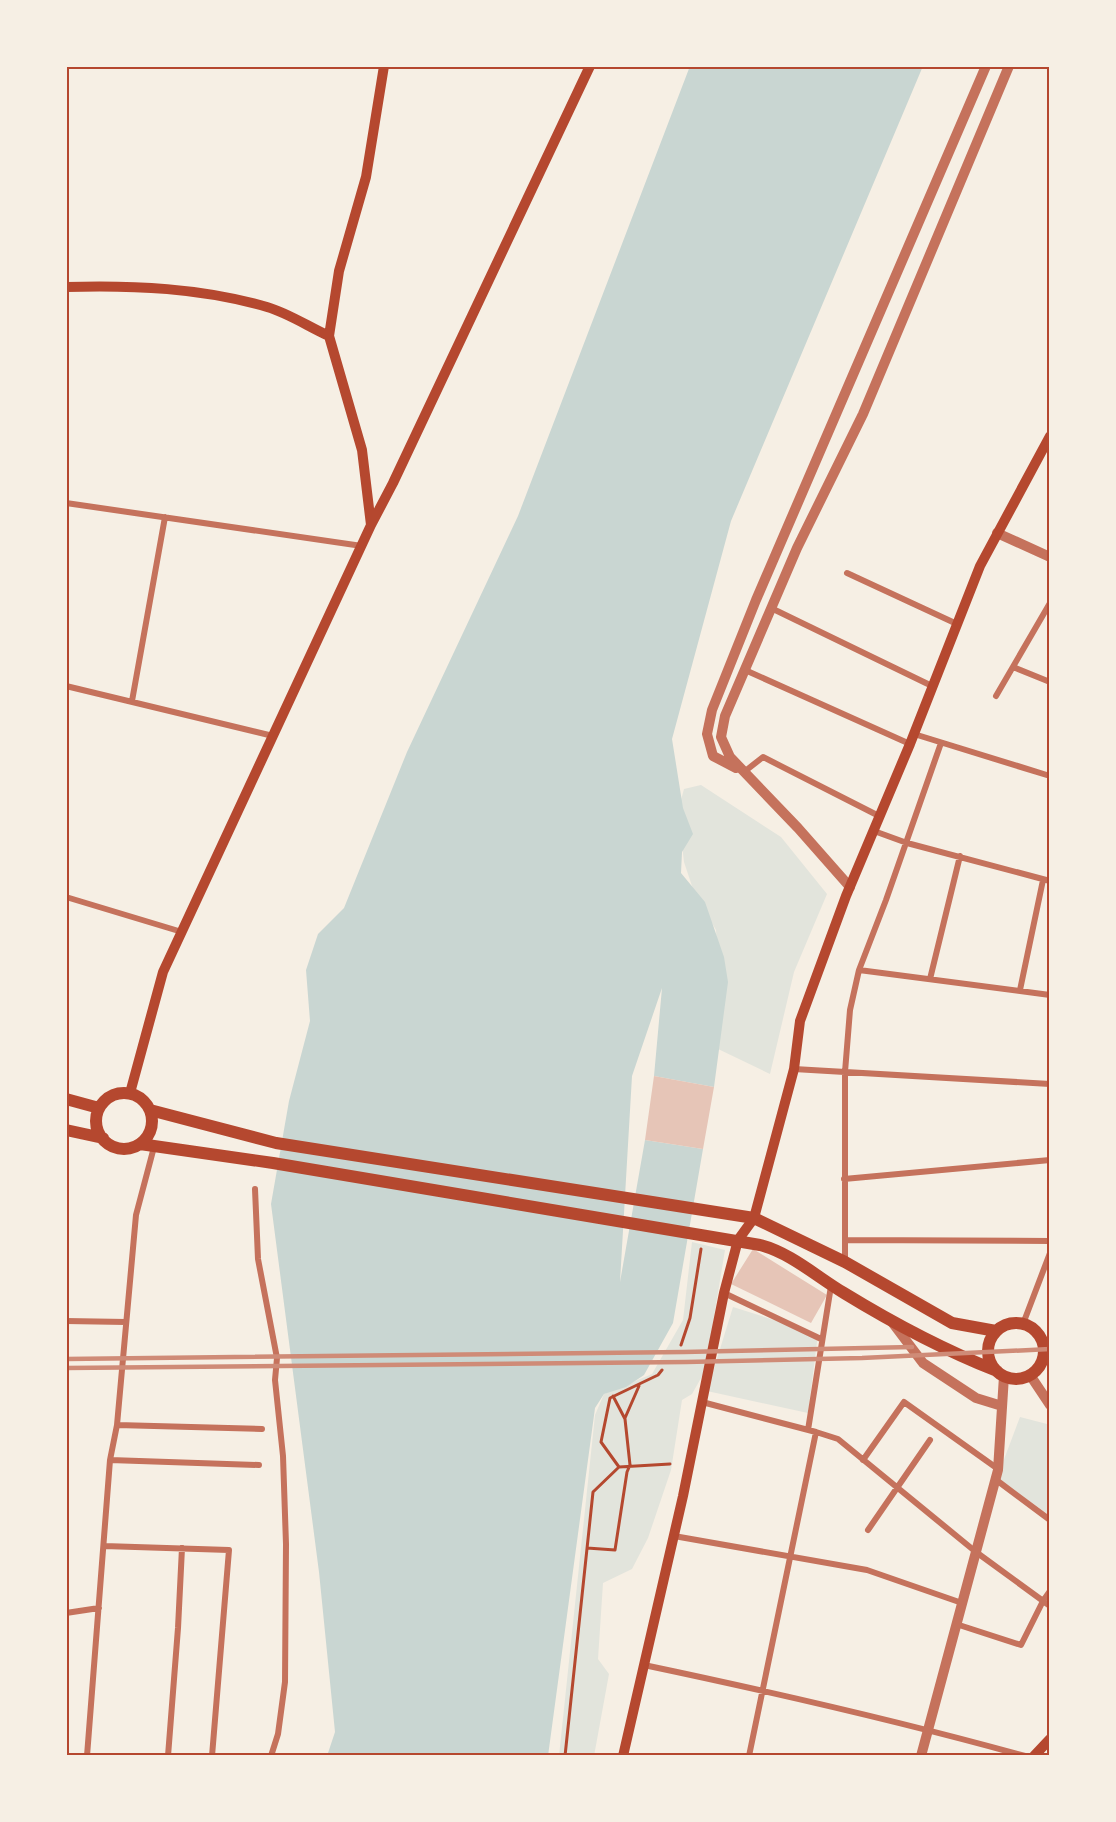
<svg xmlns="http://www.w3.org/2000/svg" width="1116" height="1822" viewBox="0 0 1116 1822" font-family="Roboto,sans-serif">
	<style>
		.green { fill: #e2e4dc }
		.water { fill: #c9d6d2 }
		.building { fill: #e6c5b7 }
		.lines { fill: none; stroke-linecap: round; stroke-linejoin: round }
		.path { stroke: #b5482f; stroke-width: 3 }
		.minor { stroke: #c5725c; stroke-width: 6 }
		.tertiary { stroke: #c5725c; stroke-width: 10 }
		.secondary { stroke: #b5482f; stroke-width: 10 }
		.primary { stroke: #b5482f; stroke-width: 12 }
		.rail { stroke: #cf8b77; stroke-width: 4.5 }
		.neatline { fill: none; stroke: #b5482f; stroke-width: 2 }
	</style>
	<rect width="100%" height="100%" fill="#f6efe4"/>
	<path class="green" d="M701,785l80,52 46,57 -33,78 -24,102 -54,-26 3,-56 -3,-62 -22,-38 -10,-30 -6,-51 6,-22z
		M692,1242l33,8 -20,121 -13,23 -10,6 -11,70 -23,68 -16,31 -29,14 -5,76 11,15 -15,82h-35l36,-341 9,-21 48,-20 31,-54z
		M733,1307l85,27 -10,79 -101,-22z
		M1020,1417l27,7 3,5 -1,86 -52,-37z"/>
	<path class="water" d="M690,66h233l-192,455 -59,218 11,69 10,26 -11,18 -1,21 24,29 19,55 4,25 -14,105 -60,-11 8,-88 -30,88 -12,206 25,-142 58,9 -30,174 -29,52 -18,12 -22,7 -9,14 -47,348h-221l8,-24 -16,-160 -48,-368 18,-103 21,-80 -4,-51 12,-36 26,-26 63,-156 111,-236z"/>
	<path class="building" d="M654,1076l60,11 -11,62 -58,-9z
		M753,1249l74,46 -16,28 -80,-39z"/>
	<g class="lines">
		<path class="path" d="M681,1345l9,-27 11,-69
			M625,1418l14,-32
			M619,1467l-18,-25 9,-44 48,-23 4,-5
			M587,1548l28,2 12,-78 3,-7 -5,-46 -12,-23
			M565,1756l28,-264 26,-25 51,-3"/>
		<path class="minor" d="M66,503l296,43
			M847,573l110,51
			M771,608l161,78
			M1013,667l37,15
			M745,670l165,74
			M66,686l207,50
			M996,696l54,-93
			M132,701l33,-184
			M914,734l136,42
			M744,772l19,-15 116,59
			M874,831l33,12 143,38
			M66,897l116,35
			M859,970l191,25
			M930,979l30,-123
			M1020,990l23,-110
			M794,1069l256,15
			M844,1179l206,-19
			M255,1189l3,70 19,99 -2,22 8,76 3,88 -1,138 -7,52 -7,22
			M845,1240l205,1
			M845,1262v-190l5,-62 9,-40 27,-70 55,-157
			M724,1293l97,46
			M66,1321l60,1
			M1023,1324l27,-71
			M702,1402l114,30 -67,324
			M117,1425l145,4
			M808,1430l23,-144
			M816,1432l22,7 138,113 74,54
			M110,1460l149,5
			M863,1460l41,-58 94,67
			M995,1479l55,41
			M868,1530l62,-90
			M674,1536l193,34 95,33
			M104,1546l125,4 -17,206
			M66,1613l33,-5
			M956,1624l65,21 22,-44 7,-10
			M644,1665c128,27 255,56 381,91
			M87,1756l23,-296 7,-35 19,-210 18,-68
			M168,1756l10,-128 4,-80"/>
		<path class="tertiary" d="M997,533l53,24
			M736,768l-23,-12 -6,-22 5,-24 44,-110 230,-534
			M850,887l-52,-59 -68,-71 -9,-20 4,-21 72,-168 66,-134 146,-348
			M892,1322l31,41 53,35 26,8
			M1030,1375l20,30
			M921,1756l77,-286 6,-94"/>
		<path class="secondary" d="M66,287c67,-2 136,1 201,20 21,6 42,20 62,29
			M371,525l22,-42 197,-417
			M130,1093l33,-121 208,-447 -9,-75 -33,-114 10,-65 27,-94 18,-111
			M623,1756l60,-260 41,-203 14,-53 16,-22 40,-149 6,-48 46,-125 64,-152 70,-178 70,-130
			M1034,1756l16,-17"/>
		<path class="primary" d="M96 1121a28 28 0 1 1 56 0a28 28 0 1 1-56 0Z
			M66,1099l33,9
			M150,1110l126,33 478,75 91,44 107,61 44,8
			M66,1130l37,8
			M140,1144l133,19 487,82c31,8 57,32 84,48 49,30 100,57 153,78
			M988 1351a28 28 0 1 1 56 0a28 28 0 1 1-56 0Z"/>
		<path class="rail" d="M66,1359l618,-7 228,-5
			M66,1368l620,-6 176,-4 188,-9"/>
	</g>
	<rect width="1116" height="1822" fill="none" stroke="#f6efe4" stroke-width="135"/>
	<rect x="68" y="68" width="980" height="1686" class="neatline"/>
</svg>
